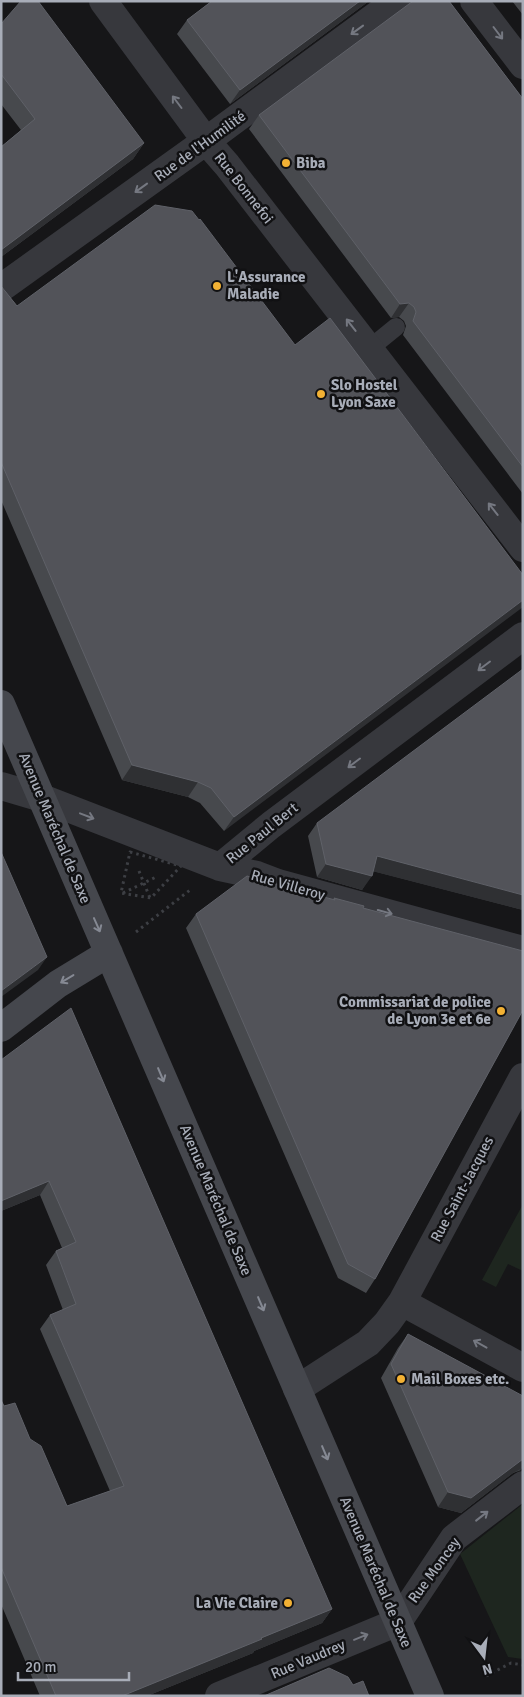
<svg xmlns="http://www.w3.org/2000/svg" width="524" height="1697" viewBox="0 0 524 1697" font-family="Signika,sans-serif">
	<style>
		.grass { fill: #1e261f }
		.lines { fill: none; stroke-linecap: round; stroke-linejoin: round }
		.path { stroke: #3d3f44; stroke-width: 3; stroke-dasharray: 2.5 4; stroke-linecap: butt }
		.lane { stroke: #37383d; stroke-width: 18 }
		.street { stroke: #37383d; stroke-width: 28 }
		.secondary { stroke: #45474d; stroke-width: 28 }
		.wall { fill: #47494d }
		.shaded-wall { fill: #2f3033 }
		.building { fill: #525359; stroke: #5f6168 }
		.oneway { stroke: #757881 }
		.oneway2 { stroke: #858993 }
		.poi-dot { fill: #f2b134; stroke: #111113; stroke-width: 2 }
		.labels { text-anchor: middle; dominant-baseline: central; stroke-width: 5; stroke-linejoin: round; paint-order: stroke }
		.street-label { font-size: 15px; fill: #a8adb8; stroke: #111113 }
		.poi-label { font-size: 15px; font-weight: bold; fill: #a8adb8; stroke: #111113; text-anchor: start }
	</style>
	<rect width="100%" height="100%" fill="#161618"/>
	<path class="grass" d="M523,1204v67l-15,-7 -12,23 -14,-7z
		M523,1504v155l-15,-2 -48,-103z"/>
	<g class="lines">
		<path class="path" d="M130,852l51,14 -30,32 -30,-5z
			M139,871l11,27
			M123,893l33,-16
			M136,932l54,-42
			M486,1676l25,-13 12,2"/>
		<path class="lane" d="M369,349l27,-22"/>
		<path class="street" d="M103,1l103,140 21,24 296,383
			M474,1l49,64
			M1,288l205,-147 190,-140
			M1,786l41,12 178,69 37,8 21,8 245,67
			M220,867l51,-42 252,-189
			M402,1302l121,66
			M297,1389l71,-46 19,-20 15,-21 121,-225
			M219,1696l179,-74 56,-84 69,-53"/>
		<path class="secondary" d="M1,704l429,992
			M1,1028l57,-44 51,-31"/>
	</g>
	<path class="wall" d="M212,1h157l-139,103 -53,-70 10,-14z
		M411,1h38l74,98v395l-120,-159 3,-9 -2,-5 -5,-4 -8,1 -142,-189 10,-14 152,-112z
		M512,1h11v14z
		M1,24l143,119 -11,16 -132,98v-110l20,-17 -20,-26z
		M1,286l16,20 278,39 228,230 -299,256 -24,-28 -12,-6 -66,-17 -121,-280z
		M317,823l206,87 -150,-39 -11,19 -45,-13 -9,-41z
		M334,898l29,10 12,371 -9,14 -28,-15 -152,-350 10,-14 137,-14z
		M1,1060l331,549 -10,14 -68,28 -1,2 -106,43h-107l-39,-92v-204l3,6 26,33 37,67 43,-15 -70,-162 10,-14 13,-5 -17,-45 10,-14 6,-3 -22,-53 -39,16z
		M408,1334l113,136 -8,3 -52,40 -23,-6 -57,-129 17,-30z"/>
	<path class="shaded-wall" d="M360,1h9l-139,103 10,-14z
		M144,143l-11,16 -132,98v-7z
		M409,303l-10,14 -8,1 9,-14z
		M523,600v7l-299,224 10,-14z
		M132,765l66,17 -10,15 -66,-17z
		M377,856l146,39v15l-155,-40z
		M326,864l46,12 -10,14 -45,-13z
		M47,957l-9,13 -37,27v-6z
		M49,1181l-9,14 -39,16v-10z
		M523,1459v9l-10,5 -52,40 -23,-6 10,-15z
		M332,1609l-10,14 -68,28 -1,2 -106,43h-25z"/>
	<path class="building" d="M21,1h17l106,142 -143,107v-103l34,-28 -34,-45v-50z
		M212,1h148l-120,89 -53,-70z
		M413,1h36l74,98v368l-110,-146 3,-9 -2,-5 -5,-4 -9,1 -141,-189z
		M155,205l37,6 7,9 1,-1 95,126 35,-27 193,257v25l-289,217 -23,-29 -13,-6 -66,-17 -131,-303v-176l16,20z
		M523,669v226l-146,-39 -5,20 -46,-12 -9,-41z
		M1,852l46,105 -46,34z
		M247,876l88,24 -1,-2 30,8 -1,2 160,43v59l-148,269 -27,-15 -152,-350z
		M71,1008l261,601 -71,29 1,1 -140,57h-66l-55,-129v-167l3,6 11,-3 15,36 11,7 26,60 57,-20 -74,-171 26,-11 -20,-53 20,-9 -27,-61 -48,20v-141z
		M408,1334l115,62v63l-52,39 -23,-6 -57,-128z
		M329,1668l19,9 5,8 10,-4 6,15h-105z"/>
	<defs><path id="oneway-shaft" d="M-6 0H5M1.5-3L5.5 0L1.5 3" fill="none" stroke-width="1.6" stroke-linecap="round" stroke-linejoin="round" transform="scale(1.25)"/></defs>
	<g class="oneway">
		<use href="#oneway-shaft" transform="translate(357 30) rotate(144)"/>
		<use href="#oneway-shaft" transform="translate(498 33) rotate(53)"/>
		<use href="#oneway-shaft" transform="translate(177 102) rotate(-127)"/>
		<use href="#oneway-shaft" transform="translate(141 188) rotate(144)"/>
		<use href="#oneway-shaft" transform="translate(351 325) rotate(-128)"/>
		<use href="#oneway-shaft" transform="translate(493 509) rotate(-128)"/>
		<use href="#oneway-shaft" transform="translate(484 666) rotate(143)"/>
		<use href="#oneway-shaft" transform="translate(354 763) rotate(143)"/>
		<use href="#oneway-shaft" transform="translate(87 816) rotate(21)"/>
		<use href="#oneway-shaft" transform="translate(385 912) rotate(15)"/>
		<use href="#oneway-shaft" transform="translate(480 1344) rotate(-151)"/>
		<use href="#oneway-shaft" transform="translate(482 1516) rotate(-38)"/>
		<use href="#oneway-shaft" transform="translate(361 1637) rotate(-22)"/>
	</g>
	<g class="oneway2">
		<use href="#oneway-shaft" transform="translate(97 925) rotate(66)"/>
		<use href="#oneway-shaft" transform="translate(67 979) rotate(149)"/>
		<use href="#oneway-shaft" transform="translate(161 1075) rotate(67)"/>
		<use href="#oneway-shaft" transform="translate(261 1304) rotate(67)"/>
		<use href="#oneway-shaft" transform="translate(325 1453) rotate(67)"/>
	</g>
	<g class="poi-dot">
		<circle cx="286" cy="163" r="5"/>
		<circle cx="217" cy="286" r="5"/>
		<circle cx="321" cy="394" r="5"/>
		<circle cx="501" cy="1011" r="5"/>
		<circle cx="401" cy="1379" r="5"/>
		<circle cx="288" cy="1603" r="5"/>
	</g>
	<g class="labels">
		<g class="street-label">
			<text transform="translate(200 146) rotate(-36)">Rue de l'Humilité</text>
			<text transform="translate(244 188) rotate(52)">Rue Bonnefoi</text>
			<text transform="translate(55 828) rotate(67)">Avenue Maréchal de Saxe</text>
			<text transform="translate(262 833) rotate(-39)">Rue Paul Bert</text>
			<text transform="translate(288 885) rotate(16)">Rue Villeroy</text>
			<text transform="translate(462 1189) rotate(-62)">Rue Saint-Jacques</text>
			<text transform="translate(216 1200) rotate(67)">Avenue Maréchal de Saxe</text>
			<text transform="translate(434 1570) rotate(-54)">Rue Moncey</text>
			<text transform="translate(376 1572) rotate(67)">Avenue Maréchal de Saxe</text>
			<text transform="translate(308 1659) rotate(-23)">Rue Vaudrey</text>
		</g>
		<g class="poi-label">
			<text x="296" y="163">Biba</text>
			<text x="227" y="277">L'Assurance<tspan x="227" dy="17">Maladie</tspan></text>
			<text x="331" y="385">Slo Hostel<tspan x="331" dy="17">Lyon Saxe</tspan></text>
			<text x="491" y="1002" text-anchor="end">Commissariat de police<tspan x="491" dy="17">de Lyon 3e et 6e</tspan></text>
			<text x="411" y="1379">Mail Boxes etc.</text>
			<text x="278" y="1603" text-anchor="end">La Vie Claire</text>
		</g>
	</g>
	<rect width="524" height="1697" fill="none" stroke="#a8adb8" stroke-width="5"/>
	<g transform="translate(484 1657) rotate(165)" stroke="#111113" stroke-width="4" paint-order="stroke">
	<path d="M0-4L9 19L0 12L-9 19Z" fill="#a8adb8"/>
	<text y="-8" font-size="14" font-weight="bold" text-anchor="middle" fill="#a8adb8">N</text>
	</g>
	<path d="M18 1672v8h111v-8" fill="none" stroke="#a8adb8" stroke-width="2.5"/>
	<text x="25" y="1672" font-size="15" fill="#a8adb8" stroke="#111113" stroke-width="4" paint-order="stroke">20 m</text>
</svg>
